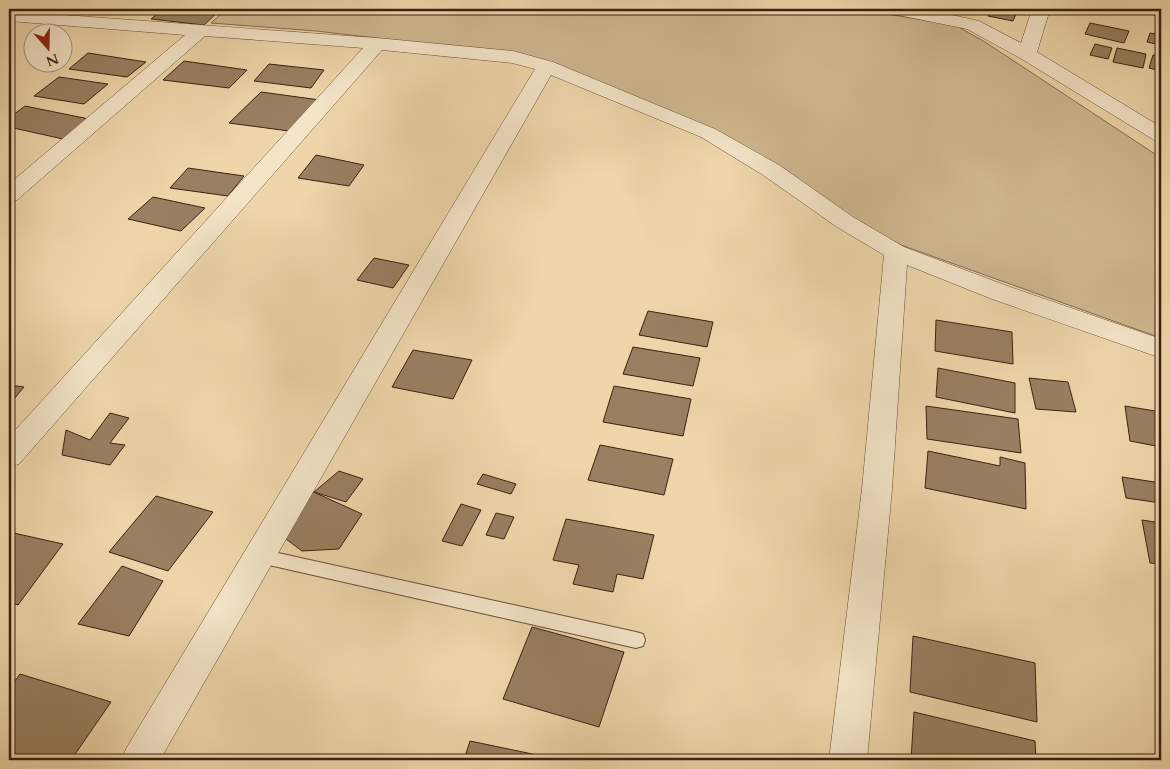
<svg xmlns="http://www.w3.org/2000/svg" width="1170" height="769" viewBox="0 0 1170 769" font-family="Cardo,serif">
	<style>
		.green { fill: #cfb790; stroke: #846c51 }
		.building { fill: #988061; stroke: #3a2212 }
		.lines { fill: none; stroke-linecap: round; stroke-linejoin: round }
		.lane-casing { stroke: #674f38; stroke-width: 2 }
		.street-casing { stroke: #674f38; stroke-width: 1 }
		.lane { fill: #f4e4c8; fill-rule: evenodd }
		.street { fill: #f4e4c8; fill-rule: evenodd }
	</style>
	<rect width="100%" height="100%" fill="#eed6aa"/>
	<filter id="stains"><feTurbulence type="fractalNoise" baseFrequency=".004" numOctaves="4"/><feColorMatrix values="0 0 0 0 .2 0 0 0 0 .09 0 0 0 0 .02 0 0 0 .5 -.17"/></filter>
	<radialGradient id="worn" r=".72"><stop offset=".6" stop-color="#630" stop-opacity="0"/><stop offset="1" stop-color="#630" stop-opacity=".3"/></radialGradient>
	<path class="green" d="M226,9h629l100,16 30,17 176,116v180l-260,-93 -63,-32 -228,-127 -156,-39 -138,-16 -105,-8z"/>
	<path class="building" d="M25,9h60l-4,3 -11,-2 -3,3z
		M163,9h58l-17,16 -53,-6z
		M991,9l25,5 -3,7 -25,-5z
		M1090,23l39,8 -5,12 -39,-9z
		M1150,33l11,2v10l-14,-3z
		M1095,44l17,4 -4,11 -18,-4z
		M1117,48l29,6 -3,14 -30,-6z
		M88,53l58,9 -19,15 -58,-8z
		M1153,55l8,1v15l-12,-3z
		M184,61l63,9 -18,18 -66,-8z
		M269,64l55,6 -13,18 -57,-7z
		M59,77l49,7 -24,20 -50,-8z
		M261,92l59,8 -31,31 -60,-8z
		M25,106l64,13 -26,20 -54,-12v-9z
		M316,155l48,10 -15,21 -51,-8z
		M188,168l56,8 -16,20 -58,-8z
		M153,197l52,11 -24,23 -53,-12z
		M374,258l35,7 -16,23 -36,-8z
		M648,311l65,11 -6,25 -68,-12z
		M936,320l76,12 1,32 -78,-13z
		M633,347l67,11 -7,28 -70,-12z
		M413,350l59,10 -19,39 -61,-12z
		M938,368l77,15v30l-79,-16z
		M1029,378l39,4 8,30 -40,-3z
		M9,385l15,2 -15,18z
		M614,386l77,13 -8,37 -80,-14z
		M926,406l92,13 3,34 -94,-14z
		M1125,406l36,6v35l-31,-6z
		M110,413l19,5 -19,25 15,2 -15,20 -48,-10 4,-25 24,10z
		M600,445l73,14 -9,36 -76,-15z
		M928,451l72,15v-9l25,6 1,46 -101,-21z
		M339,471l24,8 -17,23 -32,-10z
		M483,474l33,10 -5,10 -34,-10z
		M1122,477l39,6v20l-35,-5z
		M305,488l57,26 -23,35 -37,2 -24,-18z
		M156,496l57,16 -45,59 -59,-19z
		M461,504l20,6 -19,36 -20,-5z
		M496,513l18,4 -10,22 -18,-4z
		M566,519l88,16 -11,44 -26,-5 -4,18 -40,-8 6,-19 -26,-5z
		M1142,520l19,3v41l-11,-1z
		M9,532l54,12 -45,61 -9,-3z
		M122,566l41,15 -34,55 -51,-12z
		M532,627l92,25 -25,75 -96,-28z
		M913,636l122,27 2,59 -127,-30z
		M20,674l91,28 -40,58h-62v-71z
		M914,712l121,29 1,19h-125z
		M470,741l91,19h-97z"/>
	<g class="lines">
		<defs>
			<path id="lane" d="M260,549l376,83 7,2 2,6 -2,6 -7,2 -376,-85 -6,-2 -3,-5 3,-5z"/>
			<path id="street" d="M884,9h41l54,12 42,22 11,-34h18l-13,43 124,75v15l-7,-2 -134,-82 -53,-29 -74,-15 -6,-1z
				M9,11l368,27 136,13 40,11 162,67 64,36 74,52 51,30 106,40 151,52v19l-169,-59 -85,-34 -15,224 -25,271h-38l33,-271 22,-234 -47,-28 -74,-52 -62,-38 -150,-62 -391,685h-39l6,-13 408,-678 -23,-6 -130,-13 -363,414 -10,3v-30l354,-389 -158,-12 -188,164 -8,2v-18l176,-149 -176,-14z"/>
		</defs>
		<use href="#lane" class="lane-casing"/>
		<use href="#street" class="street-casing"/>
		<use href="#lane" class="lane"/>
		<use href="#street" class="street"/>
	</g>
	<rect width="1170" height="769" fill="none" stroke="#eed6aa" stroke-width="30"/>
	<rect x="10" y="10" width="1150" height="749" fill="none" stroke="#3a2212" stroke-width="2.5"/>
	<rect x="15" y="15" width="1140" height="739" fill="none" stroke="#3a2212"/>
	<g transform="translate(48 48) rotate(160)"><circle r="24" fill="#f4e4c8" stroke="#aa967f"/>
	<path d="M0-4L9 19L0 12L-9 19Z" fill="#8f2418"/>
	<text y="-8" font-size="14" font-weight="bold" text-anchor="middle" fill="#3a2212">N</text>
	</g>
	<rect width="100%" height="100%" filter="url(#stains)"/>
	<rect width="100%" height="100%" fill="url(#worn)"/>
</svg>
